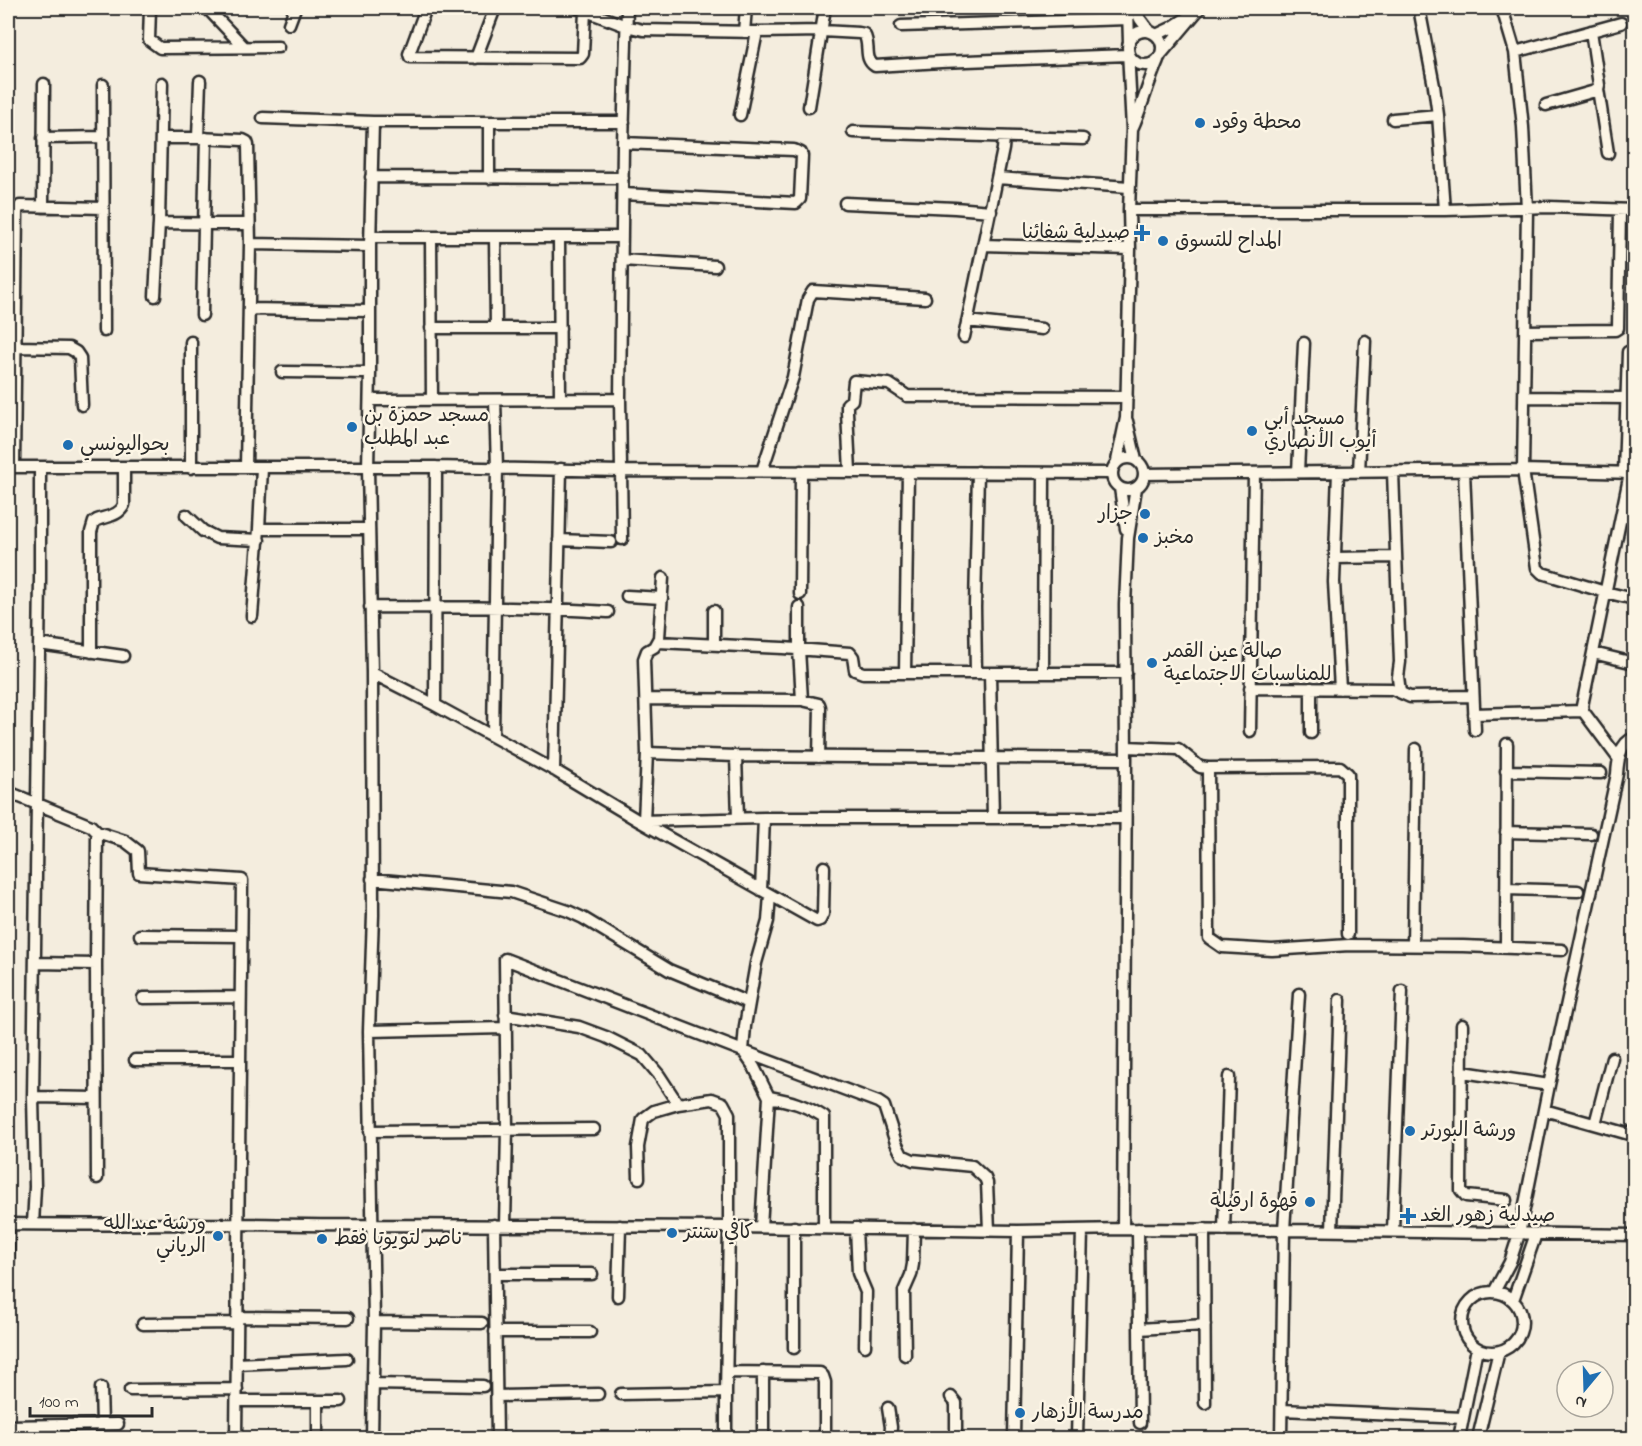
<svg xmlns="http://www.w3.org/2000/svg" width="1642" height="1446" viewBox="0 0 1642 1446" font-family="'Indie Flower','Playpen Sans Arabic',sans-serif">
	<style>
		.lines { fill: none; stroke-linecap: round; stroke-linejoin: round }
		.minor-casing { stroke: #2b2b2b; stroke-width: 15 }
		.minor { stroke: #fcf5e5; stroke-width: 10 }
		.poi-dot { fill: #1f6fb2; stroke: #fcf5e5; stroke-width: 2 }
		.labels { text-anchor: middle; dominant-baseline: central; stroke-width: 5; stroke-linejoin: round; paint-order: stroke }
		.poi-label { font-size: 20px; fill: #2b2b2b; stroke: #fcf5e5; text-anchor: start }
	</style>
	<rect width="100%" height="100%" fill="#f4edde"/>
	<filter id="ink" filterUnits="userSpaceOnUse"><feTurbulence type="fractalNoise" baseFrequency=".0167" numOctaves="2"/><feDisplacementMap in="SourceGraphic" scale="12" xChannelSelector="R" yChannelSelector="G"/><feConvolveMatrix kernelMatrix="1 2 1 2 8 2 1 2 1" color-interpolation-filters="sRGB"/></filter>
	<g filter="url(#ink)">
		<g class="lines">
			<defs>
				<path id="minor" d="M150,8l-1,32 11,8 118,-1
					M207,8l37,39
					M426,8l-17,46 1,3 170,1 3,-4 2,-43
					M578,8l48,18 17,4 114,2 65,-1 37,2 5,1c7,11 -1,25 11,32l66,-4 187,-7
					M1128,8l1,35
					M1135,8l5,11 9,12
					M1419,8l15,78 4,29 7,95
					M1502,8l13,44 8,75 4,82 -4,261 14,98 5,5 63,19 29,7
					M289,24l6,-16
					M901,26l227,-7
					M1128 48a17 17 0 1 1 34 0a17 17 0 1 1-34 0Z
					M744,32l2,-24
					M1156,35l15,-7 17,-11
					M1515,52l106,-29
					M1162,53l38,-45
					M476,58l19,-50
					M103,85l1,246
					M1598,89l10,64
					M1546,105l49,-14 3,-2 1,-4 -8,-54
					M809,107l16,-99
					M740,115l17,-83
					M263,118l110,4h251
					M1393,119l45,-4
					M489,122v56
					M1132,129c10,-22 16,-46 26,-69
					M853,132l230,7
					M43,138l59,-1
					M161,138h37l45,2 4,2 1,3 2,99 -4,223
					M198,138l2,-57
					M371,177l252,1
					M997,178l132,9
					M623,194l173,9 4,-4 2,-43 -1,-3 -7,-3 -171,-7
					M845,203l110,5 36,3
					M43,207l1,-123
					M1129,210h316l104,-3 85,3
					M159,223l90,1
					M370,237h252
					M431,237l1,163
					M495,237l1,91
					M559,237l1,162
					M250,244l120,2
					M983,245l147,4
					M8,249v58
					M622,260l93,6
					M155,296l4,-73 3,-140
					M249,309l121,2
					M202,315l4,-177
					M967,321l75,8
					M431,328h129
					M1525,331l90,-1 3,-2 2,-117
					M964,337l39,-188 1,-11
					M16,347l53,1 7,4 4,6 2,47
					M282,372l88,1
					M1524,397l103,1
					M370,400l250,-1
					M1127,421l9,39
					M1112 474a16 16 0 1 1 32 0a16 16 0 1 1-32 0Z
					M1117,461l9,-43 4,-169 -1,-39 3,-81 -4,-78
					M8,467h428l185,4 490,2
					M14,467l3,-256 3,-5 83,2
					M191,468v-126
					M762,471l31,-94 15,-78 5,-8 112,7
					M850,471l-3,-59v-8l5,-4 2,-19 35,3 18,12 220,1
					M1464,471l11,259
					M1298,472l6,-129
					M1338,472l-4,110 6,107
					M1359,472l6,-131
					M1393,472l7,190 -2,15 2,15
					M1624,473l4,-121
					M1144,474l379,-4 111,3
					M1120,488l6,41
					M186,515l17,16 14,7 42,2
					M1622,516l12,3
					M259,529h110
					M622,539l-2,-140 3,-256 4,-135
					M559,540l52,2
					M1335,558l61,-1
					M800,594l1,-123
					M627,596l35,2
					M370,607c80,0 159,0 238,5
					M799,607v42l3,51
					M252,616l7,-87 3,-61
					M658,642l125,6 67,5 3,4 2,13 8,3h263
					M39,644l84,12
					M714,644v-33
					M91,652v-120l3,-10 3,-2c10,-4 22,-4 27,-15v-37
					M1593,653l41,10
					M372,673l63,32 119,65 85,51 178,100 3,-1 3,-6 1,-47
					M905,673l3,-201
					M976,673l-1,-66 3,-135
					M990,673l3,145
					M1043,673l1,-200
					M1250,688l142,1 18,8 63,-1
					M646,699l156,1 17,4 1,3 -1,50
					M435,705l1,-238
					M1474,714l109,-3
					M1250,731l4,-258
					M1311,733v-45
					M493,736l4,-268 -2,-68
					M1126,747l52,2 22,18 8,1 132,-1 8,7v160
					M647,753l89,3 390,3
					M736,756l2,62
					M1618,758l-35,-47 -1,-5 48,-233
					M1208,768l1,170 13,9 50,3 77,-5 114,1 99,4
					M554,770l7,-301
					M1506,771l95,2
					M8,792l83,34 6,6 28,9 13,10 1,22 103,7 -6,558
					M640,821l124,-3h361
					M644,821l3,-68 -3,-94 3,-8 7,-4 5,-9 4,-60
					M1506,832l85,2
					M372,879l139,13 57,19 15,7 86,52 80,33
					M1506,889l72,2
					M761,890l3,-72
					M140,935l100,1
					M1413,945l3,-196
					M1506,947l1,-203
					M35,963l61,1
					M143,998l97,-1
					M505,1015l74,12 27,10 36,18 17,20 19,29
					M1462,1025l-1,165 5,6 40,4
					M369,1031l136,-3
					M135,1060h104
					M1463,1072l86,13
					M33,1097l63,1
					M769,1097c22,4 36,8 55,20v111
					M1544,1110l85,24 4,-1 1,-3
					M1595,1124l17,-66
					M370,1131l224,-2
					M97,1178l-1,-214 1,-132
					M639,1178l-1,-31 5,-28 11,-8 24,-7 34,-5 11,4 6,11v113l-3,165v46
					M8,1224c76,1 152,0 228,0 45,0 91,2 137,1l356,2 289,4 105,-2 161,1 350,5
					M33,1224l2,-37 -2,-90 7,-518v-112
					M494,1225l3,213
					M505,1225l2,-96 -2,-170 238,92 135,51 6,4 12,37 6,12 11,5 59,6 13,12 2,5 2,47
					M761,1227l8,-130 -15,-30 -11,-16 2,-25 11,-63 12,-42 2,-26
					M794,1227v121
					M856,1228l2,45 8,19 -1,54
					M1123,1229l3,-470 -1,-154 3,-67 8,-50
					M1138,1229l2,194
					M1204,1229l1,174
					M1224,1230l5,-153
					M1332,1230l8,-230
					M1393,1231l9,-240
					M8,1264l1,-40
					M495,1274h97
					M1494,1292l16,-30 9,-28 30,-149 68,-311c1,-14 3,-31 17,-36
					M1462 1322a30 30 0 1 1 60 0a30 30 0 1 1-60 0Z
					M618,1296l2,-70
					M1513,1300l23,-66
					M237,1317l111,1
					M374,1322l108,1
					M143,1324l94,-1
					M1139,1329l66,-4
					M495,1332h95
					M905,1355l-1,-64 7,-16 2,-11 1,-35
					M237,1364l110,-5
					M727,1372l93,1 3,3 2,6v56
					M373,1384l110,2
					M101,1388l1,36
					M130,1390l107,-1
					M621,1394l105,-2
					M497,1396l101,-2
					M951,1397l5,6v35
					M237,1401h104
					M888,1408l3,19 -1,11
					M1282,1410l181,8
					M8,1426l110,-2
					M318,1438v-37
					M372,1438l2,-116 -5,-291 4,-116 -1,-242 -4,-205 2,-95v-127l3,-124
					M763,1438v-66
					M1014,1438l4,-207
					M1077,1438l5,-208
					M1281,1438l3,-208 15,-236
					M1459,1438l18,-90
					M1478,1438l21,-87"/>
			</defs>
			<use href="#minor" class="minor-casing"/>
			<use href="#minor" class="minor"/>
		</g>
	</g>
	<g class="poi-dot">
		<circle cx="1200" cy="123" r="6"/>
		<path d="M1139 224h6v6h6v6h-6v6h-6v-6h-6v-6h6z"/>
		<circle cx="1163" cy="241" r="6"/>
		<circle cx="352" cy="427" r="6"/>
		<circle cx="1252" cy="431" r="6"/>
		<circle cx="68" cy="445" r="6"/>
		<circle cx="1145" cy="514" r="6"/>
		<circle cx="1143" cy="538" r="6"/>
		<circle cx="1152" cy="663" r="6"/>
		<circle cx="1410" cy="1131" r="6"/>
		<circle cx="1310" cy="1202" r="6"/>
		<path d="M1405 1207h6v6h6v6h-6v6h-6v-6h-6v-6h6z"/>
		<circle cx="672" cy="1233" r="6"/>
		<circle cx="218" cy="1236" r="6"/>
		<circle cx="322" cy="1239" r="6"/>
		<circle cx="1020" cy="1413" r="6"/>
	</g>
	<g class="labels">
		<g class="poi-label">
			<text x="1212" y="123">محطة وقود</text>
			<text x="1130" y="233" text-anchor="end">صيدلية شفائنا</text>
			<text x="1175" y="241">المداح للتسوق</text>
			<text x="364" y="416">مسجد حمزة بن<tspan x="364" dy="23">عبد المطلب</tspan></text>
			<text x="1264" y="419">مسجد أبي<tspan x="1264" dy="23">أيوب الأنصاري</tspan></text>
			<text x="80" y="445">بحواليونسي</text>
			<text x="1133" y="514" text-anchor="end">جزار</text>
			<text x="1155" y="538">مخبز</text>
			<text x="1164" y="652">صالة عين القمر<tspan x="1164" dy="23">للمناسبات الاجتماعية</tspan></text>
			<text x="1422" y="1131">ورشة البورتر</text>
			<text x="1298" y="1202" text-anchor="end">قهوة ارقيلة</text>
			<text x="1420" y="1216">صيدلية زهور الغد</text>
			<text x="206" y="1224" text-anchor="end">ورشة عبدالله<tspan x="206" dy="23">الرياني</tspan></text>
			<text x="684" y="1233">كافي سنتر</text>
			<text x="334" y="1239">ناصر لتويوتا فقط</text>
			<text x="1032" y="1413">مدرسة الأزهار</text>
		</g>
	</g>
	<rect width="1642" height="1446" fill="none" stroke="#fcf5e5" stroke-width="30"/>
	<rect x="15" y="15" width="1612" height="1416" fill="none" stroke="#2b2b2b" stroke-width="2" filter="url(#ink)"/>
	<g transform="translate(1585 1389) rotate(199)"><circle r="28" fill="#fcf5e5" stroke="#a8a49b" stroke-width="1.5"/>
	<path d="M0-4.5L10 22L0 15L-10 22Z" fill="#1f6fb2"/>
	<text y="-9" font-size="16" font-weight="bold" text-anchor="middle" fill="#2b2b2b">N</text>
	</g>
	<path d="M30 1407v9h122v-9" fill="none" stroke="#2b2b2b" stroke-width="3"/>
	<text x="39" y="1407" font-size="18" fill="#2b2b2b" stroke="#fcf5e5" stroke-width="4.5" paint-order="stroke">100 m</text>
</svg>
